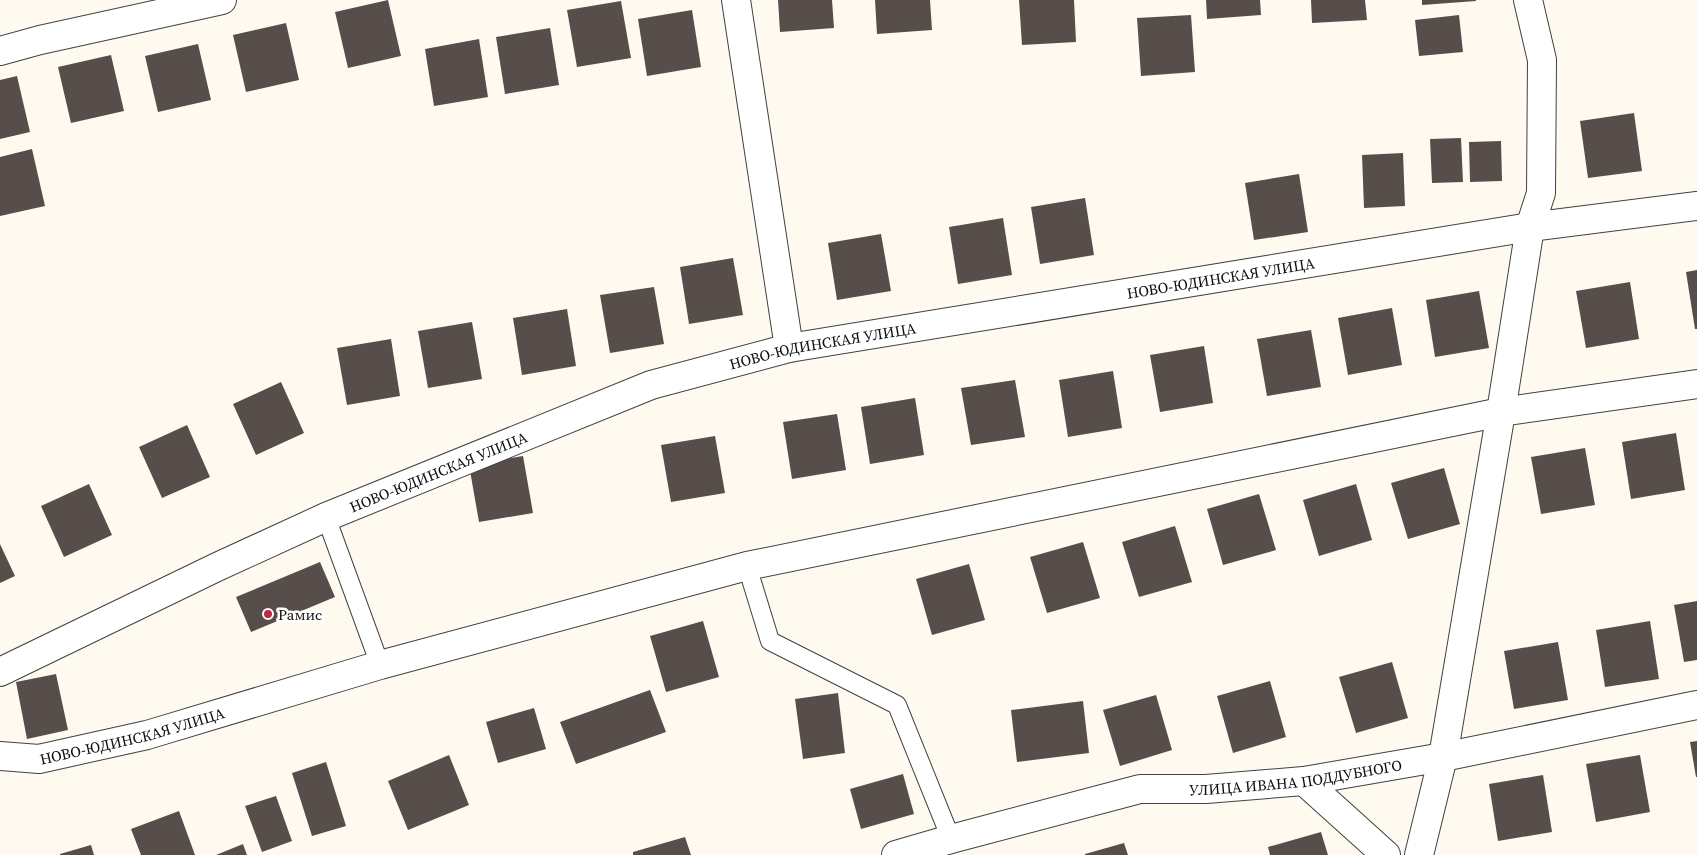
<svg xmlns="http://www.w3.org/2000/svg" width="1697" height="855" viewBox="0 0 1697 855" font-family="'Source Serif 4',serif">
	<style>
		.building { fill: #574e4b }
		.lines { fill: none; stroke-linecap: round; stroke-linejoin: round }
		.lane-casing { stroke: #414141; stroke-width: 20 }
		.street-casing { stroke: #414141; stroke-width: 30 }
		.lane { stroke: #fff; stroke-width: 18 }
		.street { stroke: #fff; stroke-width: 28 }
		.poi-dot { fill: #bb293f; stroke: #fff; stroke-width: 2 }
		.labels { text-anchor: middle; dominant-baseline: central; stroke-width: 5; stroke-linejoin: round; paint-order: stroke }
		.street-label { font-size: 15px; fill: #0e0e0e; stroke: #fff }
		.poi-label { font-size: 15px; fill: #0e0e0e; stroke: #fff; text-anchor: start }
	</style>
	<rect width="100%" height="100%" fill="#fffaf0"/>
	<path class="building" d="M388,0l13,56 -53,12 -13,-56z
		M778,0h54l2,28 -54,4z
		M875,0h55l2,30 -55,4z
		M1019,0h55l2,42 -54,3z
		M1206,0h54l1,15 -54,4z
		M1311,0h54l2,20 -55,3z
		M1422,0h54v1l-54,4z
		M621,1l10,57 -54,9 -10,-57z
		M692,10l9,57 -54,9 -9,-57z
		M1191,15l4,57 -54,4 -4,-58z
		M1459,15l4,37 -44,4 -4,-36z
		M286,23l13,57 -53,12 -13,-57z
		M550,28l9,57 -54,9 -9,-57z
		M479,39l9,58 -54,9 -9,-57z
		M198,44l13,56 -53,12 -13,-56z
		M111,55l13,56 -53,12 -13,-56z
		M17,76l13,56 -30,7v-59z
		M1634,113l8,58 -54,7 -8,-57z
		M1461,138l2,44 -31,1 -2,-44z
		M1501,141l1,40 -32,1 -1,-40z
		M32,149l13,57 -45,10v-59z
		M1403,153l2,53 -41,2 -2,-53z
		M1299,174l9,58 -54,8 -9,-57z
		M1085,198l9,57 -54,9 -9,-57z
		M1003,218l9,57 -54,9 -9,-57z
		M881,234l10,57 -54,9 -9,-57z
		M733,258l10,57 -54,9 -9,-57z
		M1697,270v59h-2l-9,-57z
		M1630,282l9,57 -53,9 -10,-57z
		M654,287l10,57 -54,9 -10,-58z
		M1479,291l10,57 -54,9 -9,-57z
		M1392,308l10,57 -54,10 -10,-57z
		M567,309l9,57 -54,9 -9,-57z
		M472,322l10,57 -54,9 -10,-57z
		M1311,330l10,57 -54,9 -10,-57z
		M391,339l9,57 -53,9 -10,-57z
		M1204,346l9,57 -53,9 -10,-57z
		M1113,371l9,57 -54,9 -9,-57z
		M1015,380l10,57 -54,8 -10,-57z
		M281,382l23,51 -48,22 -23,-51z
		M915,398l9,57 -54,9 -9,-57z
		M837,414l9,56 -54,9 -9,-57z
		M187,425l23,52 -48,21 -23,-51z
		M1676,433l9,57 -54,9 -9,-57z
		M715,436l10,57 -54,9 -10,-57z
		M1585,448l10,57 -54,9 -10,-57z
		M523,456l10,57 -54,9 -10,-57z
		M1444,468l16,56 -52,15 -17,-56z
		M89,484l23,51 -48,22 -23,-51z
		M1356,484l16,56 -53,16 -16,-56z
		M1259,494l17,56 -53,15 -16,-56z
		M1175,526l17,56 -53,15 -17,-55z
		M1083,542l17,56 -53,15 -17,-56z
		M0,544l15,32 -15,7z
		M320,562l15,35 -84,35 -15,-35z
		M969,564l16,56 -53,15 -16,-56z
		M1697,601v59l-13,2 -10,-57z
		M703,621l16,56 -53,15 -16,-56z
		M1650,621l9,58 -54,8 -9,-57z
		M1558,642l10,58 -54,9 -10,-58z
		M1392,662l16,56 -52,15 -17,-56z
		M56,674l12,56 -41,9 -11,-57z
		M1270,681l16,56 -53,16 -16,-57z
		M650,690l16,42 -90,32 -16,-42z
		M838,693l7,60 -42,6 -8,-60z
		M1156,695l16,55 -52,16 -17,-56z
		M1083,701l6,52 -72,9 -6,-52z
		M534,708l12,41 -48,14 -12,-41z
		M1697,741v36h-1l-6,-35z
		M449,755l20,50 -61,25 -20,-49z
		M1640,755l10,57 -54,10 -10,-58z
		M326,762l20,64 -34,10 -20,-63z
		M903,774l11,40 -53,15 -11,-40z
		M1543,775l9,57 -54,9 -9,-57z
		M276,796l16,45 -30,11 -17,-46z
		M179,811l16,44h-54l-10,-26z
		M1321,832l7,23h-58l-2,-8z
		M685,837l6,18h-58v-3z
		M1124,843l4,12h-43v-1z
		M243,844l4,11h-31z
		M91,845l3,10h-34v-1z"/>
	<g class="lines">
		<defs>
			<path id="lane" d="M326,517l54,148
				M747,566l23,75 127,64 54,134"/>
			<g id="street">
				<path d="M736,0l53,348"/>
				<path d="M0,51l40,-11 182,-40"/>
				<path id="s1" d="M0,672l217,-105 109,-50 325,-132 138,-37 741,-121 167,-21"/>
				<path id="s2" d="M0,756l39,3 108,-24 233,-70 367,-99 754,-154 196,-28"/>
				<path d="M1304,781l82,74"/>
				<path id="s3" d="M896,855l55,-16 189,-50h66l98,-8 139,-24 254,-52"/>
				<path d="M1419,855l24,-98 58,-345 29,-185 11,-34 1,-133 -14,-60"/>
			</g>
		</defs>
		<use href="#lane" class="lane-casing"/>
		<use href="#street" class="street-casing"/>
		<use href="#lane" class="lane"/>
		<use href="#street" class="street"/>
	</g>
	<circle class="poi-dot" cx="268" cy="614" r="5"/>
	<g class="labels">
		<g class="street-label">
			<text stroke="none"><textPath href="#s1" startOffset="1292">НОВО-ЮДИНСКАЯ УЛИЦА</textPath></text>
			<text stroke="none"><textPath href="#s1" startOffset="888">НОВО-ЮДИНСКАЯ УЛИЦА</textPath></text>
			<text stroke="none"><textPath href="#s1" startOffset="482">НОВО-ЮДИНСКАЯ УЛИЦА</textPath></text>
			<text stroke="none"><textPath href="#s2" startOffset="135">НОВО-ЮДИНСКАЯ УЛИЦА</textPath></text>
			<text stroke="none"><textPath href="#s3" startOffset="409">УЛИЦА ИВАНА ПОДДУБНОГО</textPath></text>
		</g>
		<g class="poi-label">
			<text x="278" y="614">Рамис</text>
		</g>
	</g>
</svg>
